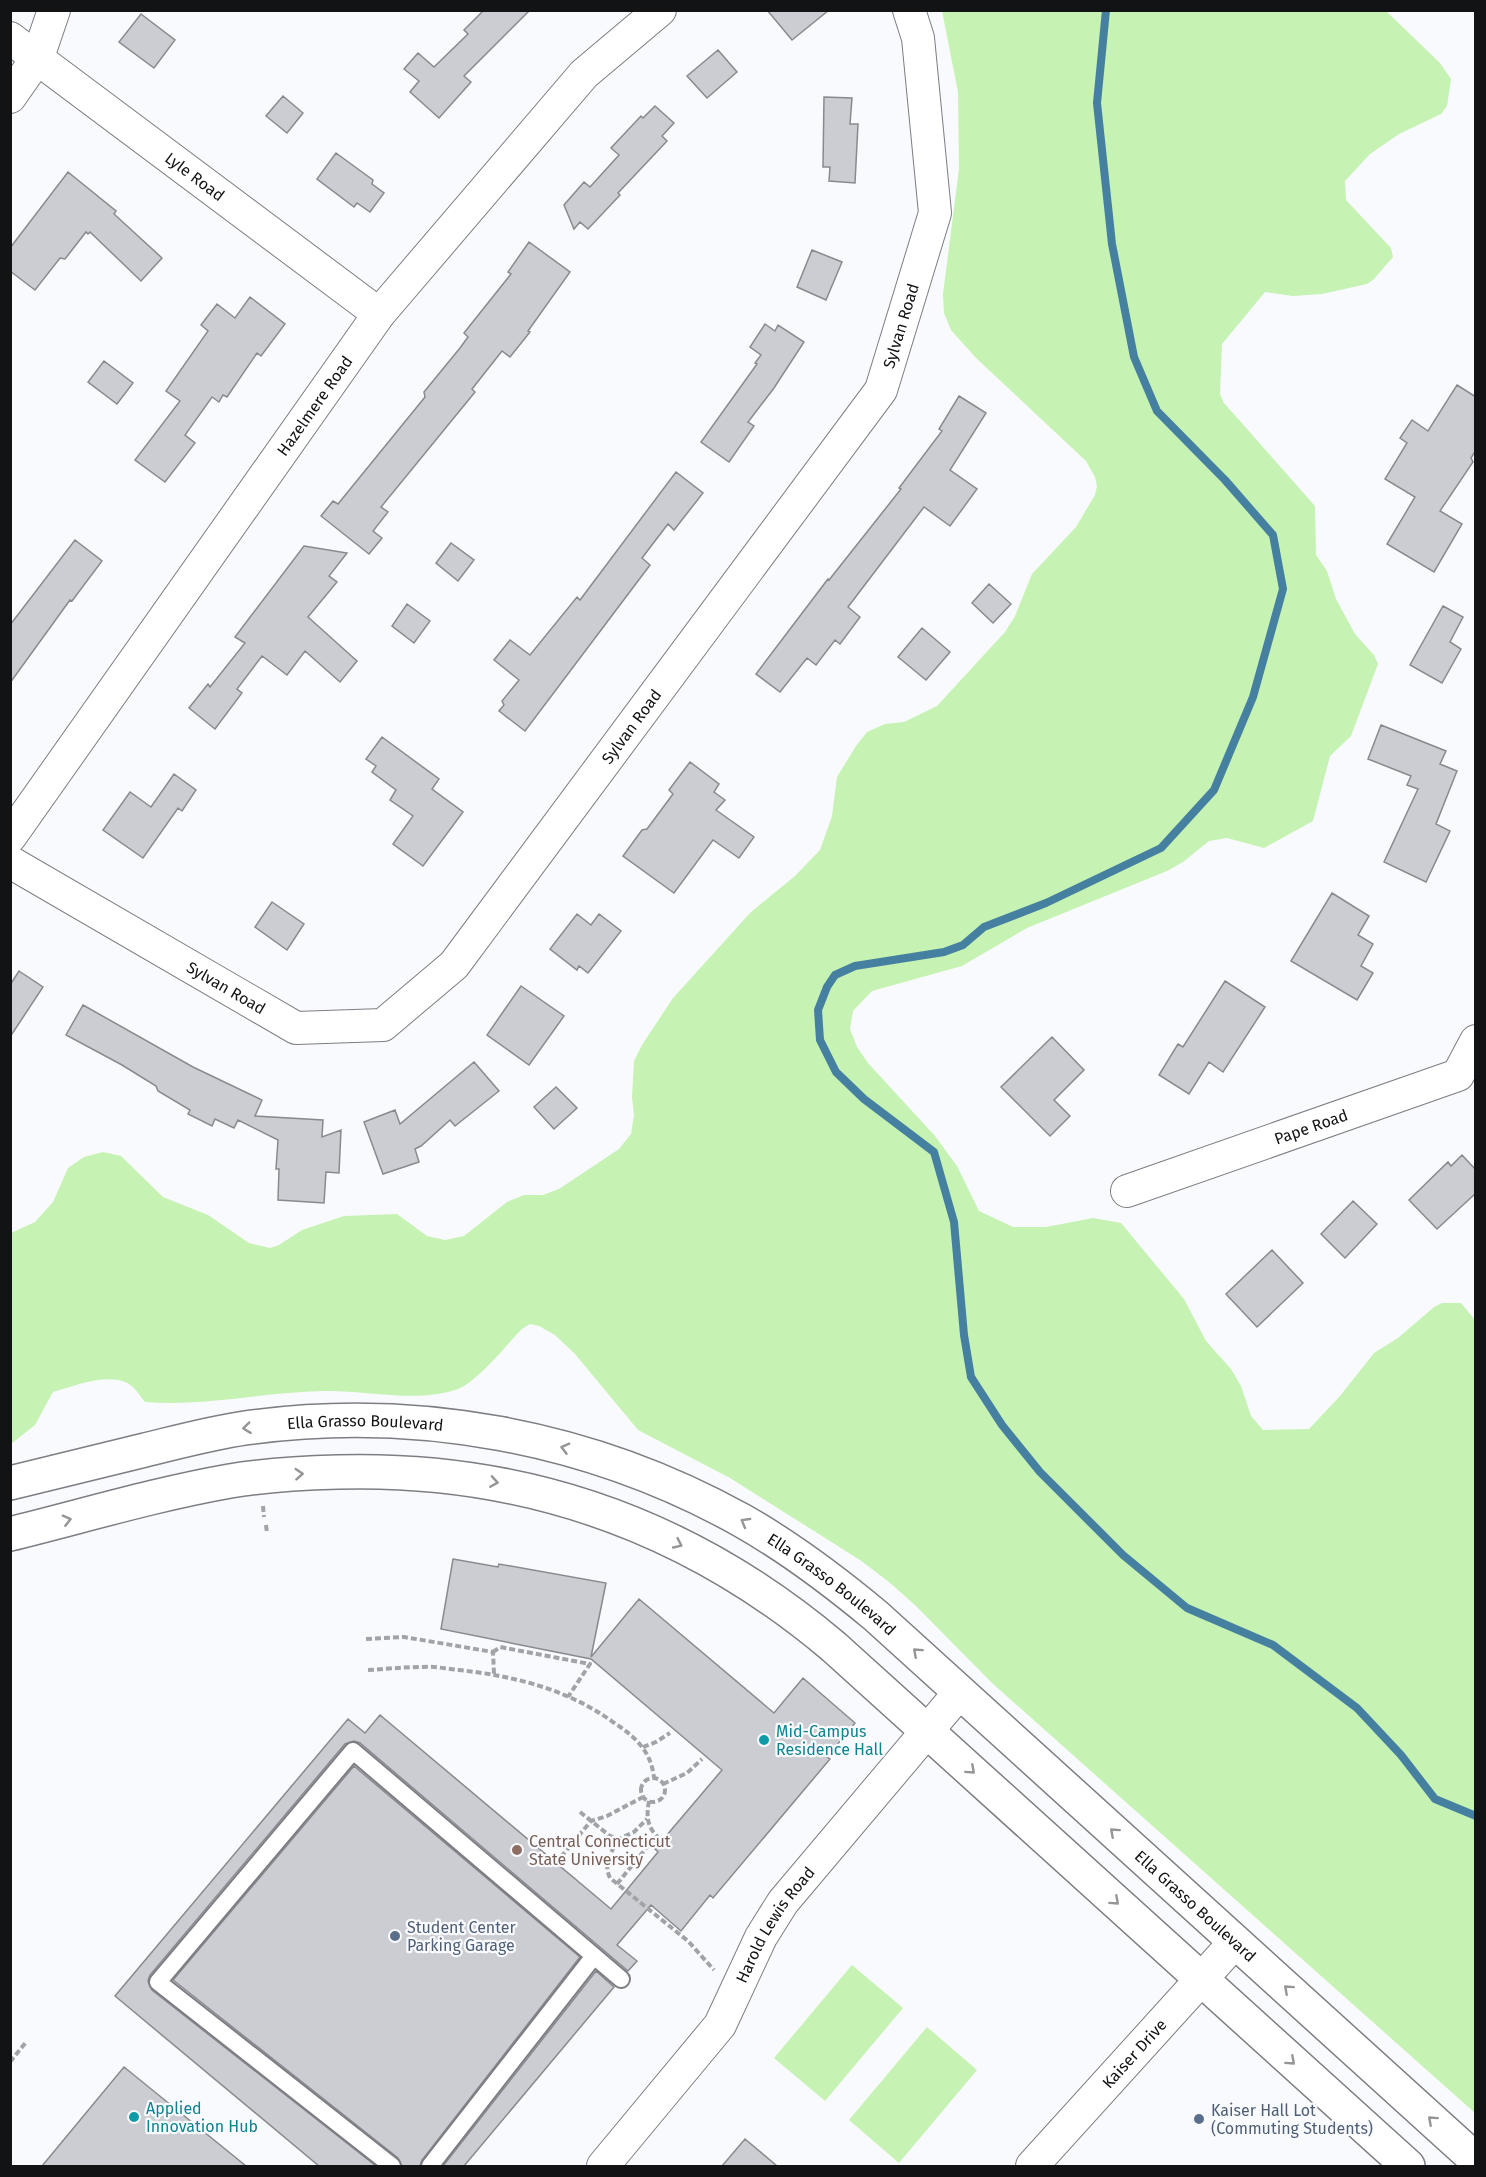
<svg xmlns="http://www.w3.org/2000/svg" width="1486" height="2177" viewBox="0 0 1486 2177" font-family="'Fira Sans',sans-serif">
	<style>
		.green { fill: #c6f2b3 }
		.lines { fill: none; stroke-linecap: round; stroke-linejoin: round }
		.stream { stroke: #4680a1; stroke-width: 8 }
		.building { fill: #cccdd3; stroke: #89898f; stroke-width: 1.5 }
		.lane-casing { stroke: #7d7e83; stroke-width: 20 }
		.street-casing { stroke: #7d7e83; stroke-width: 34 }
		.secondary-casing { stroke: #7d7e83; stroke-width: 36 }
		.path { stroke: #a2a3a6; stroke-width: 4; stroke-dasharray: 6 3; stroke-linecap: butt }
		.lane { stroke: #fff; stroke-width: 16 }
		.street { stroke: #fff; stroke-width: 32 }
		.secondary { stroke: #fff; stroke-width: 33 }
		.oneway { stroke: #949596 }
		.culture-dot { fill: #0f9aa8; stroke: #f9fafe; stroke-width: 2 }
		.education-dot { fill: #8d6e63; stroke: #f9fafe; stroke-width: 2 }
		.service-dot { fill: #5c6f8a; stroke: #f9fafe; stroke-width: 2 }
		.labels { text-anchor: middle; dominant-baseline: central; stroke-width: 4.5; stroke-linejoin: round; paint-order: stroke }
		.street-label { font-size: 16px; fill: #121315; stroke: #f9fafe }
		.culture-label { font-size: 16px; fill: #0d838f; stroke: #f9fafe; text-anchor: start }
		.education-label { font-size: 16px; fill: #785e54; stroke: #f9fafe; text-anchor: start }
		.service-label { font-size: 16px; fill: #4e5e75; stroke: #f9fafe; text-anchor: start }
	</style>
	<rect width="100%" height="100%" fill="#f9fafe"/>
	<path class="green" d="M942,11h444l54,52 11,16 -4,27 -6,8 -42,20 -29,20 -25,27 1,19 45,48 2,9 -19,22 -7,5 -45,10 -29,2 -28,-4 -43,52 -2,50 4,9 91,103 1,49 11,16 9,28 19,35 19,21 4,9 -27,72 -21,20 -17,65 -49,27 -37,-10 -18,3 -26,21 -16,9 -140,57 -65,38 -90,25 -19,20 -3,18 7,18 11,16 67,73 22,30 22,45 34,16h33l47,-9 28,5 63,76 22,42 25,28 10,17 10,30 12,14 46,-1 31,-33 34,-43 24,-15 36,-31 8,-4h19l14,17v793l-483,-430 -76,-77 -27,-24 -29,-22 -130,-82 -92,-48 -63,-76 -20,-19 -16,-9 -9,-2 -8,5c-15,15 -47,56 -67,61 -42,13 -88,0 -132,1 -59,1 -118,16 -178,11 -5,-6 -12,-18 -20,-20 -22,-8 -50,4 -72,10l-18,33 -24,19v-211l24,-11 18,-20 15,-34 16,-11 19,-5 18,4 42,41 45,18 41,28 21,5 9,-3 23,-15 42,-14 53,-2 30,22 18,4 19,-4 43,-34 17,-7h19l16,-6 60,-40 12,-15 3,-19 -2,-18 2,-36 8,-16 31,-47 78,-86 44,-36 25,-26 12,-34 5,-39 19,-31 11,-14 18,-8 19,-2 33,-16 68,-74 10,-16 17,-42 44,-47 19,-32 2,-9 -2,-9 -9,-16 -110,-103 -25,-28 -7,-17 -1,-19 16,-125 -1,-77z
		M852,1965l51,43 -78,93 -51,-43z
		M927,2027l50,43 -78,93 -50,-43z"/>
	<g class="lines">
		<path class="stream" d="M1106,10l-9,93 15,141 22,113 23,54 68,69 48,55 10,54 -30,108 -39,93 -53,58 -115,55 -62,24 -21,18 -19,7 -89,14 -20,9 -8,12 -9,23 2,30 16,32 28,27 70,53 20,70 10,113 7,42 31,48 38,47 83,83 64,53 86,37 84,63 44,47 34,44 41,17"/>
	</g>
	<path class="building" d="M484,10h46l-66,66 7,6 -32,36 -29,-26 9,-11 -15,-12 14,-16 16,14 34,-33 -4,-4z
		M767,10h62l-37,30z
		M141,14l34,26 -21,28 -35,-26z
		M718,50l19,22 -30,26 -20,-22z
		M283,96l20,17 -16,20 -21,-17z
		M824,97l28,1 -2,26h8l-3,59 -26,-2 1,-14h-7z
		M655,106l19,17 -12,13 5,5 -49,52 2,2 -32,34 -8,-7 -6,7 -10,-24 20,-23 6,5 29,-32 -8,-7 30,-32 2,2z
		M336,153l37,27 -1,4 12,9 -14,19 -13,-9 -3,4 -37,-28z
		M68,172l48,39 -2,3 48,44 -21,23 -51,-49 -2,2 -2,-2 -21,27 -5,-1 -25,32 -25,-19v-23z
		M529,242l41,30 -42,59 2,1 -20,25 -8,-6 -30,38 3,3 -94,115 7,5 -15,19 9,7 -13,16 -48,-38 12,-15 5,3 87,-107 -1,-5 36,-44 8,-11 -4,-4 47,-59 -3,-2z
		M812,250l30,12 -16,38 -29,-13z
		M250,297l35,27 -24,32 -4,-3 -30,44 -4,-2 -4,7 -7,-5 -27,38 10,8 -30,39 -30,-22 45,-59 -14,-10 42,-60 -7,-6 16,-21 18,14z
		M765,324l10,7 3,-6 26,17 -30,46 -26,34 6,4 -25,36 -28,-20 56,-78 -2,-1 6,-8 -11,-8z
		M104,361l29,22 -16,21 -29,-22z
		M1457,385l19,12v53l-5,8 2,4 -33,49 22,13 -28,48 -47,-28 28,-47 -30,-18 22,-36 -7,-5 12,-18 16,11z
		M959,396l27,17 -36,57 27,19 -27,37 -26,-19 -76,100 12,10 -20,27 -5,-4 -19,25 -9,-7 -27,34 -24,-18 72,-95 1,1 72,-91 -2,-1 43,-57 -3,-2z
		M676,472l27,21 -29,37 -6,-6 -26,34 8,7 -125,166 -26,-20 5,-6 -2,-4 17,-21 -25,-20 16,-20 20,15 47,-58 3,3z
		M75,540l27,21 -30,40 -2,-1 -60,83v-58z
		M451,543l23,17 -16,21 -22,-18z
		M304,546l43,7 -18,23 8,6 -29,35 49,44 -17,21 -35,-31 -18,24 -25,-19 -25,33 5,4 -27,36 -26,-21 19,-24 2,3 35,-44 -10,-6z
		M989,584l22,20 -18,19 -21,-20z
		M407,604l23,17 -16,22 -22,-17z
		M1443,606l20,11 -13,25 11,7 -19,34 -32,-18z
		M922,628l28,24 -24,28 -28,-23z
		M1381,725l65,26 -6,13 17,7 -21,53 14,7 -24,51 -42,-20 34,-73 -11,-4 4,-9 -43,-17z
		M382,737l57,42 -7,10 31,23 -40,54 -30,-22 20,-28 -23,-16 6,-10 -24,-18 4,-6 -10,-7z
		M690,762l29,22 -5,8 11,8 -9,10 38,27 -15,21 -26,-18 -39,53 -51,-37 19,-26 5,-1 26,-35 -4,-4z
		M174,774l22,16 -14,21 -4,-3 -35,50 -40,-28 27,-38 21,15z
		M1332,893l37,23 -11,19 15,9 -12,22 12,7 -16,27 -66,-39z
		M272,902l32,22 -17,26 -32,-23z
		M577,914l14,11 8,-11 22,17 -33,42 -9,-7 -2,4 -27,-21z
		M19,971l24,16 -33,50v-52z
		M1225,981l40,26 -42,65 -14,-10 -20,32 -30,-19 19,-31 5,3z
		M521,986l43,30 -35,49 -42,-30z
		M83,1005l110,62 69,33 -7,16 68,4 -1,17 19,-7 -2,43 -13,-1 -2,31 -46,-3 1,-31h-3l2,-29 -40,-20 -4,8 -19,-9 -3,7 -24,-12 2,-4 -32,-19 -2,-5 -34,-21 -56,-30z
		M1052,1037l32,33 -30,30 16,16 -20,20 -49,-49z
		M474,1062l25,29 -44,35 -5,-6 -29,26 -6,3 4,13 -36,12 -19,-52 31,-12 5,14z
		M556,1087l21,21 -23,21 -20,-22z
		M1462,1155l14,15v23l-39,36 -28,-29 39,-38 3,4z
		M1353,1201l24,23 -32,34 -24,-24z
		M1272,1250l31,33 -46,44 -31,-33z
		M453,1559l45,8 1,-3 107,19 -15,74 48,-58 135,114 29,-35 52,45 -28,34 3,2 -117,139 -3,-3 -29,36 -30,-26 -34,40 20,16 -9,10 -268,-228 -6,-2 -9,3 -195,231 -2,6 4,9 224,176h-57l-204,-170 233,-277 17,14 15,-18 231,194 47,-57 -3,-3 67,-79 -131,-111 -150,-30z
		M354,1766l226,191 -158,203 -2,6h-18l-4,-8 -225,-178z
		M596,1971l18,16 -150,179h-21z
		M124,2067l122,99h-204z
		M745,2139l32,27h-55z"/>
	<g class="lines">
		<defs>
			<path id="lane" d="M392,2166l-234,-184 195,-231 268,228
				M430,2166l164,-210"/>
			<g id="street">
				<path id="s1" d="M10,38l369,276"/>
				<path d="M10,97l28,-40 16,-47"/>
				<path id="s2" d="M10,837l369,-523 205,-240 76,-64"/>
				<path id="s3" d="M10,862l286,166 87,-3 71,-60 427,-575 54,-177 -17,-175 -9,-28"/>
				<path id="s4" d="M1127,1191l331,-116 18,-34"/>
				<path id="s5" d="M603,2166l117,-141 41,-88 22,-35 177,-210"/>
				<path id="s6" d="M1032,2166l203,-224"/>
			</g>
			<g id="secondary">
				<path id="s7" d="M10,1483c45,-11 90,-22 135,-33 33,-8 66,-17 100,-22 170,-24 345,8 496,92 48,27 93,61 135,96l600,544"/>
				<path d="M10,1534c73,-18 146,-40 220,-53 36,-6 72,-8 108,-9 188,-5 353,54 496,175l574,519"/>
			</g>
		</defs>
		<use href="#lane" class="lane-casing"/>
		<use href="#street" class="street-casing"/>
		<use href="#secondary" class="secondary-casing"/>
		<path class="path" d="M263,1506l1,11
			M266,1525l1,8
			M366,1639l38,-2 89,15 1,22
			M493,1652l7,-5 90,17 -22,33
			M368,1670c18,-1 36,-3 55,-3 12,-1 24,2 36,3 55,6 108,19 154,52 22,15 38,28 41,56
			M643,1747l13,-5 14,-9
			M641 1790a12 12 0 1 1 24 0a12 12 0 1 1-24 0Z
			M663,1784l24,-11 15,-14
			M649,1801c-3,16 -2,27 11,38
			M580,1812l30,24 9,3 15,-7 13,-13
			M619,1839c-8,13 -16,24 -9,39l78,63 26,29
			M561,1857l30,-36 16,-5 36,-19
			M617,1884l39,-48
			M10,2062l17,-21"/>
		<use href="#lane" class="lane"/>
		<use href="#street" class="street"/>
		<use href="#secondary" class="secondary"/>
	</g>
	<defs><path id="oneway-chevron" d="M-2-3.5L2.5 0L-2 3.5" fill="none" stroke-width="1.6" stroke-linecap="round" stroke-linejoin="round" transform="scale(1.5)"/></defs>
	<g class="oneway">
		<use href="#oneway-chevron" transform="translate(247 1428) rotate(173)"/>
		<use href="#oneway-chevron" transform="translate(565 1448) rotate(-165)"/>
		<use href="#oneway-chevron" transform="translate(299 1474) rotate(-4)"/>
		<use href="#oneway-chevron" transform="translate(494 1482) rotate(9)"/>
		<use href="#oneway-chevron" transform="translate(67 1520) rotate(-14)"/>
		<use href="#oneway-chevron" transform="translate(745 1522) rotate(-150)"/>
		<use href="#oneway-chevron" transform="translate(678 1544) rotate(25)"/>
		<use href="#oneway-chevron" transform="translate(917 1652) rotate(-138)"/>
		<use href="#oneway-chevron" transform="translate(971 1770) rotate(42)"/>
		<use href="#oneway-chevron" transform="translate(1114 1832) rotate(-138)"/>
		<use href="#oneway-chevron" transform="translate(1115 1901) rotate(42)"/>
		<use href="#oneway-chevron" transform="translate(1288 1989) rotate(-138)"/>
		<use href="#oneway-chevron" transform="translate(1291 2061) rotate(42)"/>
		<use href="#oneway-chevron" transform="translate(1432 2120) rotate(-138)"/>
	</g>
	<g class="culture-dot">
		<circle cx="764" cy="1740" r="6"/>
		<circle cx="134" cy="2117" r="6"/>
	</g>
	<circle class="education-dot" cx="517" cy="1850" r="6"/>
	<g class="service-dot">
		<circle cx="395" cy="1936" r="6"/>
		<circle cx="1199" cy="2119" r="6"/>
	</g>
	<g class="labels">
		<g class="street-label">
			<text stroke="none"><textPath href="#s1" startOffset="231">Lyle Road</textPath></text>
			<text stroke="none"><textPath href="#s3" startOffset="1294">Sylvan Road</textPath></text>
			<text stroke="none"><textPath href="#s2" startOffset="528">Hazelmere Road</textPath></text>
			<text stroke="none"><textPath href="#s3" startOffset="808">Sylvan Road</textPath></text>
			<text stroke="none"><textPath href="#s3" startOffset="250">Sylvan Road</textPath></text>
			<text stroke="none"><textPath href="#s4" startOffset="195">Pape Road</textPath></text>
			<text stroke="none"><textPath href="#s7" startOffset="362">Ella Grasso Boulevard</textPath></text>
			<text stroke="none"><textPath href="#s7" startOffset="866">Ella Grasso Boulevard</textPath></text>
			<text stroke="none"><textPath href="#s7" startOffset="1352">Ella Grasso Boulevard</textPath></text>
			<text stroke="none"><textPath href="#s5" startOffset="298">Harold Lewis Road</textPath></text>
			<text stroke="none"><textPath href="#s6" startOffset="152">Kaiser Drive</textPath></text>
		</g>
		<g class="culture-label">
			<text x="776" y="1731">Mid-Campus<tspan x="776" dy="18">Residence Hall</tspan></text>
			<text x="146" y="2108">Applied<tspan x="146" dy="18">Innovation Hub</tspan></text>
		</g>
		<g class="education-label">
			<text x="529" y="1841">Central Connecticut<tspan x="529" dy="18">State University</tspan></text>
		</g>
		<g class="service-label">
			<text x="407" y="1927">Student Center<tspan x="407" dy="18">Parking Garage</tspan></text>
			<text x="1211" y="2110">Kaiser Hall Lot<tspan x="1211" dy="18">(Commuting Students)</tspan></text>
		</g>
	</g>
	<rect width="1486" height="2177" fill="none" stroke="#121315" stroke-width="24"/>
</svg>
